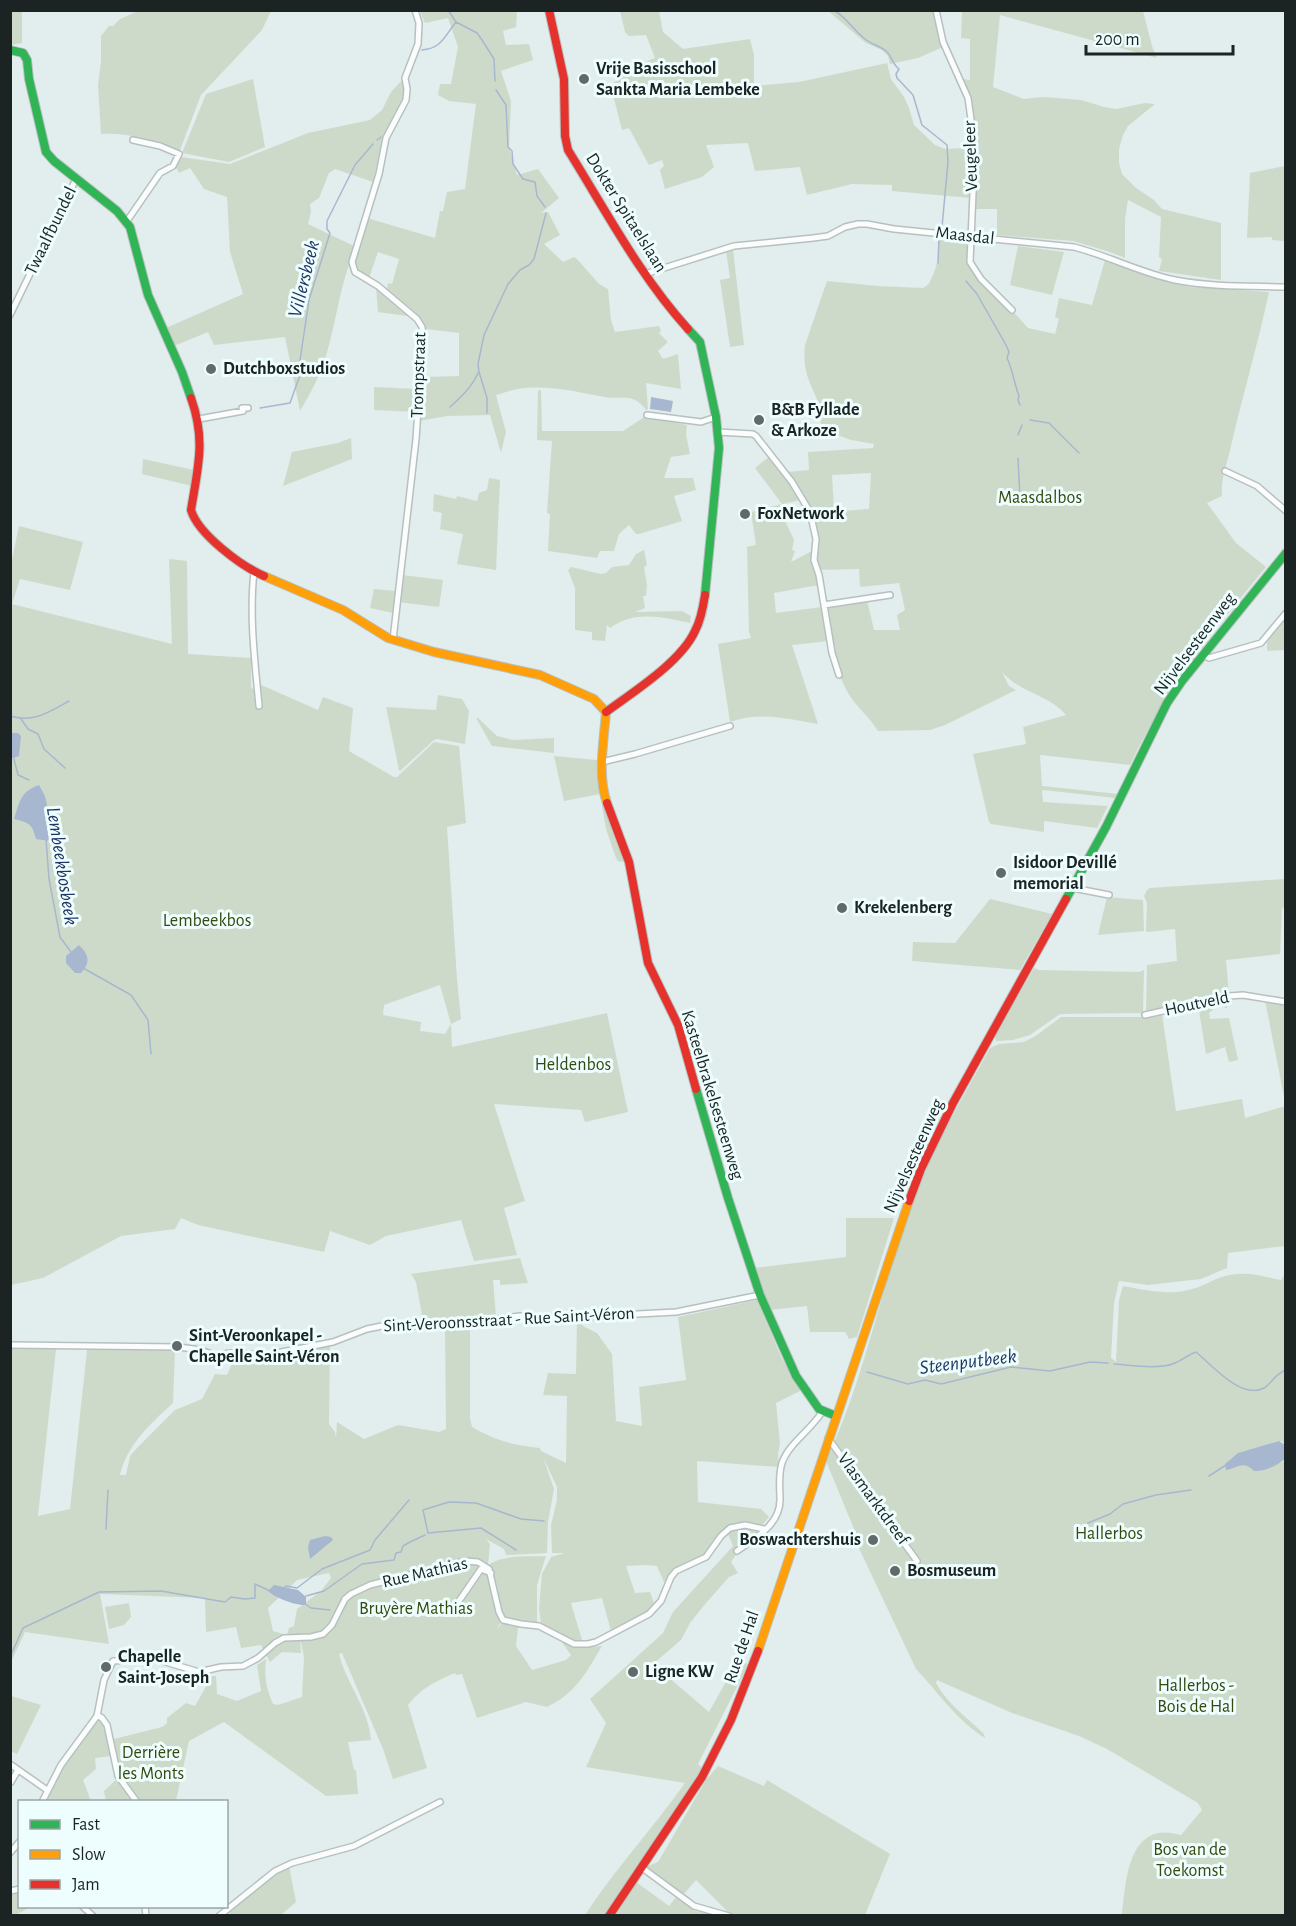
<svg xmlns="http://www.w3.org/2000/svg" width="1296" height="1926" viewBox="0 0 1296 1926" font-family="'Alegreya Sans',sans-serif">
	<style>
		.green { fill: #cedac9; fill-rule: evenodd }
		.water { fill: #a7b7cf }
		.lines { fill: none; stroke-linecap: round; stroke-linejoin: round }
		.stream { stroke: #a7b7cf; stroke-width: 1.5 }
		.street-casing { stroke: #b7c0c0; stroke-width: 8 }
		.fast-casing { stroke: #b7c0c0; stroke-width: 10 }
		.slow-casing { stroke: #b7c0c0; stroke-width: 10 }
		.jam-casing { stroke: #b7c0c0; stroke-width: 10 }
		.street { stroke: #fbfcfc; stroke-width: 5 }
		.fast { stroke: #30b455; stroke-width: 8 }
		.slow { stroke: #ff9f0a; stroke-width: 8 }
		.jam { stroke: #e5322d; stroke-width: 8 }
		.poi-dot { fill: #616a6a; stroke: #eefefe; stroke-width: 2 }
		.labels { text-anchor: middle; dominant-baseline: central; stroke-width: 6; stroke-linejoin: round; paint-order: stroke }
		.poi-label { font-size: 18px; font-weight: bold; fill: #1b2323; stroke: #eefefe; text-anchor: start }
		.street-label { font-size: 18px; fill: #1b2323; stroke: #eefefe }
		.park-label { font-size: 18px; fill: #37480e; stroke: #eefefe }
		.water-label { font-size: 20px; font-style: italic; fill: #203562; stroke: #eefefe }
	</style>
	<rect width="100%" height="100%" fill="#e2eded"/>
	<path class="green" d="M10,11h12v32l-11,2z
		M138,11h133l-9,19 -61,65 -21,55 -3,2c-23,-12 -51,-20 -76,-18l-3,-49 3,-23v-26l8,-10h4l7,-7z
		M420,11h97l-1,16 -13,4 3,14 23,-1 4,16 -32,11 10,30 -2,46 8,28 21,-6 21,29 -18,15 7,-1 12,23 -16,9 19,18 11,-5 3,2 22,25 9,5 3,31 4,12 44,-6 2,5 -2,2 9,9 -10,9 5,8 15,-5 3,35 -35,-6 2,26 -2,1c-13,-18 -23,-10 -41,-13 -28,-5 -58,-13 -87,-8 -8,1 -15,4 -22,6l10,37 -5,21 -11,-38 -43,1 -28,5 5,-44 35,-1v-43l-33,-4c-7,-17 -25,-28 -39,-39l1,-7 4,1 7,-25 -21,-7 -9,26 -10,-7 -4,-9 12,-44 68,20 5,-27h3l4,-19 18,-3 11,-85 -27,-3 -11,-6 2,-11h11l7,-37 -10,-29 -23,5z
		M620,11h39l4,21 20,17 67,-10 4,16v31l45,-4 88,-19 4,16 13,18 5,11 5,17 21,20 10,4 22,-1 6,2 -3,48 -78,-7v-6l-40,-1 -45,11 -7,-28 -45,4 -7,-28 -42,2 8,22 -12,10 -37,12 -5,-19 4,-4 -2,-6 -13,5 -20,-37 -7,2 -11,-43 3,-1 -1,-3 7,-4 -1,-6 36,-15 -9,-23 -17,1 -4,-4z
		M828,11h106l9,36 -25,11 -28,6 -2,-8 -6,-6 -16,-7z
		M962,11h181l9,35 5,12 -157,-43 -7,72 31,12 19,-2 38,3 23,7 12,2 29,-6 10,1 -27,22 -5,9 -4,14v14l3,11 14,14 18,12 8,9 59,14v57l-62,-9 3,-12 -3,-2 2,-40 -33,-17 -3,19v39l-15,-6 -37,-11 -76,-6v-26h-22l4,-61 -9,-50 -7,-19 7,1v-41l-9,-1z
		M253,79l12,68 -36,15 -47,-9 24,-59z
		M401,81l3,8v10l-17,29 -6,18 -8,36 -38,-13 -6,4 -10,25 -9,6 1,8 -3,12 48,23c-16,35 -19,72 -30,109 -6,20 -16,38 -26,55l-15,-74 -71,8 -6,-13 -34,14 -8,-18 77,-34 -13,-42 -3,-55 -23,-8 -14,-21 -11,5 -4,-7 6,-9 49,7 78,-31 62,-13 12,-10 9,-18z
		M1285,166v75l-13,-1v-3l-25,1 3,-65z
		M938,237l31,3 -1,22 60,66 27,6 4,-15 -4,-2 4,-19 33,7 13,-45 61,22 25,5 78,5c-11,52 -26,102 -38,154 -3,15 -11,35 -9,50l-15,7 29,40 30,24c-51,62 -102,126 -136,198l-90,-10 2,31 76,8 -3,4 -71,-8 -2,1 1,11 65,4 -11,22 -53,-7v11l-53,-8 -2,-2 -16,-68 53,-10 -3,-17 43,-12c-18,-21 -44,-21 -64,-43l7,14 7,4 -71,35 -15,5 -52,1c-7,-12 -18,-21 -26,-32 -19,-27 -20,-63 -25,-94l40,-5 7,30h26l-3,-15 8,-5 -6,-27 -39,4 -1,-18 -40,1 -2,-10 -4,-47 56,-4 2,-36 -39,2 2,34 -17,1 -8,-2 -21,-36 21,-2 -1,-18 65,-4 1,-4 -23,-4 -11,-4 -23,2c1,-6 4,-12 4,-19 0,-17 -8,-26 -13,-41 -4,-11 -4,-23 -3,-33l22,-64 51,5 45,2 6,-4 6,-14 4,-15z
		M1018,246l46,6 -12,43 -42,-10z
		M733,250l11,95 -14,2 -10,-67 10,-2 -4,-27z
		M376,287l38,30 -36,-5z
		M374,387l44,2 -2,23 -42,-2z
		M541,390l1,41h81l23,-15 41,9 -1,10 4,19 -19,3 -7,21h29l3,12 -22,6 8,25 -43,13h-3l-7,-9 -10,9 -5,17h-14l-3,7 -49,-7 2,-37 -3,-1 5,-72 -15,-1 1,-49z
		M351,438l1,21 -69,27 9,-34 46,-9z
		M770,456l16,19 14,25 -17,4 -2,8 13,28 -2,10 3,1 -4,11 21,-11 -1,9 8,25 -45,8 2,20 46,-6 7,34 -37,4 26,79c-30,-5 -58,-13 -88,-2l-12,-78 33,-6 -2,-6 -2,-85 9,-2 -5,-33 31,-8 -27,-36z
		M143,459l51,11 -2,16 -50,-12z
		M489,478l11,2 -4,90 -39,-6 6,-30 -23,-5 2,-16 -9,-2 1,-17 22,5 1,-3 20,5 2,-8 8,-3z
		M19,526l64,16 -13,48 -50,-11 -8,25 160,40 -3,-85 18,2 1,93 63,4v29l10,10 -2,-13 59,26 5,-13 30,11 -4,43 45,26h3l37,-35 25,4 7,77 -19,4 10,152 4,40 -10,5 1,23 155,-34 21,99 -43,10 -4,-12 -87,-6 31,97 -21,7 13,47 -43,6 -13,-41 -75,16 -16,9 -40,-14 -6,21 -126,-27 -17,-7 -6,11 -54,7 -78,42 -32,7 -1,-716zM440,985l11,39 -6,10 -25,-3 1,-9 -38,-7 1,-10z
		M644,550l3,15 -3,2 3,18 -1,11h-3l2,12 -10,4 47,-1 9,5 -1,7c-28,-6 -55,-13 -80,5l-3,-3 -2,16 -13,-1v-8l-17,-2v-42l-7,-18 3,-3 30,7 5,-1 6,-6 17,-2 7,-11z
		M402,575l41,5 -4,27 -41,-5z
		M374,589l23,2 -4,22 -23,-5z
		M1284,621l1,29 -18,1v-9z
		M438,695l24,4 7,12 -4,33 -28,-5 -3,1 -34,31 -1,-1 -13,-63 50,3z
		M476,718h2l19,18 16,4 41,-2v15l-62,-7z
		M554,756l43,4 3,8v26l-36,7z
		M604,803l22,58 -7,1 -3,-4 -10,-29 -4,-23z
		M1285,879v28l-3,1 -2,46 -54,6 3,35 -83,17 1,-47 30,-4 -2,-32 -28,3 -1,-2 1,-27 -3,-7 3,-6 3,-2z
		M1107,897l36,3 1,31 -46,4z
		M990,899l62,15 -32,56 -108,-9 1,-19 42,1z
		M1034,968l5,2 100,2 5,-2 -1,43 -83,1 -30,21 -17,5 -17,1 -1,-5z
		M1225,998l2,10h-2l-1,-3 -8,2 -7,6 1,6 19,-1 9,42 -9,2 -4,-15 -19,7 -8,-50z
		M1265,1000l20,3v99z
		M1162,1014l14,97 66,-12 3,19 40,-12v140l-57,7 -1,15 -26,11 -53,6 -29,-4 -5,22 -3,55 5,4 3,-62 4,-14c22,4 47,10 69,3 10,-2 20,-9 30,-12 21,-7 39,-1 59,3l4,-6v171l-3,-4 -7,1 6,21 5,-4 -1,456h-163c4,-35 6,-96 59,-80l21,-25 -4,-7 -91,-54 -28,-13 -67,-23 -75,-33 -1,3c11,20 31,35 48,51l1,4c-28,-17 -47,-46 -69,-69l-60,-127 3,-1 -33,-80c42,-89 57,-188 95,-280 19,-46 45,-89 69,-133l9,-4 25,-2 13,-7 24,-18h79z
		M846,1218h48l-37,119 -8,2 -4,-7h-35l-3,-26 -38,4 -15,-42 92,-11z
		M520,1258l8,25 -28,2v-5h-7l3,37 -43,5 -27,1 -3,-2 -7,-39 -5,-8z
		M757,1300l25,59 20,31 -26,13 4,40 -2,11 1,13 -82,-6 1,41 63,7 8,8 -12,14 -21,19 1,3 -6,9 7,11 -9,4 -23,26 -16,20 -9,17 -28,24 56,48 30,-54 9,7 -50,99 4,4 -97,147h-20c30,-46 68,-87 100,-132l-99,-16 20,-44 -16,-24 73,-66 10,-21 60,-66 -7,-17 -22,25 -23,12 -17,16 -7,-16 -13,-1 -18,1 9,27 15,-1 5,14 -13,9 -31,16 -9,-33 -31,5 11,37 -8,2 -33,-19 -2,-14 3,-35 9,-17 14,-4h-13l-1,-28 6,-25v-13l-14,-30 11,32 -6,33 -1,31 -41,2 -2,-6 -18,-10 4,5 -2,21c16,-11 40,-8 58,-9l-9,29v37l-3,1 -26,-3 -6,-3c-6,-17 -2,-38 -14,-52l12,58 -3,6 5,-6 16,4 -2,19 16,24 34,-10 5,-5 -10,-14c14,6 27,7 41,5 -16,27 -26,47 -55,61l-21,-5 -49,16 -15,-44 -6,1 -1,-2c-19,8 -34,15 -47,32l19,63 -34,11 -10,-30 -41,-96 -3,1c7,29 30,55 32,86l-23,2 6,28h2l2,24 -32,2 -102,-74 -35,19 -13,60h-70l-2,-10 16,-15 -6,-37 48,-12 5,-4v-5l19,-15 9,3 17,-30h4l1,18 20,7 24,-10 -4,-26 9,-6c-2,17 0,29 7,45l5,1 24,-8 2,-40 -4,-19 1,15 -19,-1 -12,10 -9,-17 -20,3 -5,-21 -30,5 -1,-34 -105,-4 9,50 -84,-12 -14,30v-315l45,2 -18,167 32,-7 17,-159 88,-1 -2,54c-23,21 -46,42 -53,72h6l4,-19 7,-8 38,-38 27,-11 13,-25 12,1 8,-18c34,0 62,-4 95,-12l-1,79 6,8 1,6 1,-16 27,17 34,-14 41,7 7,-3 -1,-101 25,-3v93l2,9c25,14 40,18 68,21l1,3 25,12 1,-67 -24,-1 5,-22 28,1 1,-53 2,-1 4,6 14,7 15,21 4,67 26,5 -3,-39 47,-7 -8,-63zM329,1573l2,5 -10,13 -24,18 -3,17 -5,2 -2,7 -14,-4 -5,-23 29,-28z
		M129,1603l2,14 -7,8 -15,4 -4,-22z
		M11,1696l30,9 -24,49 -6,-3z
		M100,1720l4,1 4,14 3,21 -16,2 1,11 -13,11 8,21 -47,1c12,-23 34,-69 56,-82z
		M718,1766l46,20 3,-6 123,74 -25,61h-132l-5,-1v-2l-32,-32 -12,14 -21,-11 -17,-16 12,-5 48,-82z
		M289,1866l7,36 -15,13h-49l-4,-3 45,-38z
		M636,1882l33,24 8,-10 18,15 22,4 -104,1z
		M19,1891l1,15 10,1 -14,8h-5l-1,-21z"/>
	<path class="water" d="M651,397l22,4 -2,11 -21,-3z
		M11,733h7l3,3 -2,20 -8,3z
		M39,785l6,11 9,39 -4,6 -14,-2c-4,-16 -7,-16 -22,-20 6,-18 6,-27 25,-34z
		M79,945c10,10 12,17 2,28h-6l-9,-10v-7z
		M1279,1441l6,4v14c-7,6 -21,13 -31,12 -11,-11 -16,-3 -28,-1l-1,-6 13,-11z
		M325,1536l6,1 2,3 -23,19 -2,-12 2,-7z
		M274,1585l24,5 8,7v8c-9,1 -31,-7 -38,-14z"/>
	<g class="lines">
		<path class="stream" d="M448,10l8,12 21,11 5,7 12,19 1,22
			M833,10c13,6 20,20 32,29 6,5 15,7 21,12 6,5 6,13 13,18l-3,5 1,4 16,17 9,30 25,20 1,17 -6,65
			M422,50c20,-2 22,-13 34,-28
			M496,90l10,15 2,42 4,4 1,13 10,15 12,3 2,14 8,11
			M377,140l4,-3
			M938,263l1,-24
			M966,281l11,13 29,51 3,7 -2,6c6,13 7,25 12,38l-1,4 2,5
			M450,407c11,-10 22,-20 28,-34
			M260,408l30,-5 10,-28 -1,-8 10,-67 21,-67 -3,-4v-8l28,-56 18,-21
			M487,413v-15l-8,-26 -1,-8 6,-29 24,-51 12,-14 9,-5 5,-6 12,-46
			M1030,420l19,3 30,30
			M1018,435l4,-10
			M1018,458l2,41
			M10,716c24,7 39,-4 59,-15
			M21,719l7,10 10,5 6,15 21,19
			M14,759l4,16 11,5
			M46,839l3,40 11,58 11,15
			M83,968l48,27 17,25 3,34
			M1114,1364c16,1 46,6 61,-1 7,-3 13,-8 21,-11 16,13 45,48 68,36 8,-5 12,-15 22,-18
			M867,1372l41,12 17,-4 16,4 70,-17 39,4 40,-9 18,1
			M1209,1476l17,-11
			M1088,1523l22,-9 13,-10 33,-9 35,-5
			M106,1529l2,-39
			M516,1550l-35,-22 -53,5 -5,-23 26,-8 27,1 45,16 23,2
			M284,1588l2,-2 11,2 25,-19 48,-19 5,-10 34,-40
			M306,1596l18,-5 38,-27 32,-4 2,-7 5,-1 2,-6 7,-4 15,-7
			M305,1604l6,4 19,2
			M10,1657l13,-29 76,-36 62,-1 64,11 6,-5 14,2 10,-1v-14l15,7"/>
		<defs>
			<path id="street" d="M936,10l7,32 25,56 7,49 -5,115 11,17 31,31
				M127,221l33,-48 13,-7 6,-12 -19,-8 -27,-6
				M645,274l89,-28 79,-8 15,-2 17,-9 13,-3h9l27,5 180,18c35,9 67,26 101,33 36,7 74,6 111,7
				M10,315l66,-136
				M647,415l54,7 15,-5
				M199,419l44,-8 -1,-3h6
				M718,432l35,2 3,2 36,46 18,30 6,27 -2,21 5,15 13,78 7,22
				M1225,471l32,15 29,25
				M254,572c-5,44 1,90 5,134
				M824,605l66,-10
				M393,640l23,-201 7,-102 -1,-10 -5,-8 -39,-33 -23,-14 -3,-10 27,-88 7,-36 20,-38 1,-11 -2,-11 13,-34 1,-21 -4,-13
				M1203,655l6,3 52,-15 25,-30
				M602,762l33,-8 95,-28
				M1073,888l36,7
				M1145,1015l84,-19 14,-1 43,7
				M10,1345l169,2 21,3 15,5 16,-2 35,2 67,-13 34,-13 15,-3 72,-1 66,-9 41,2 115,-6 84,-17
				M828,1438l89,123
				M737,1551c18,-13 43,-26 43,-51 0,-12 -2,-25 2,-37 7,-20 29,-33 40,-51
				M454,1605l5,-4 22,-32 10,4
				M97,1715l5,3 5,7 11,51 19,26
				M10,1764l37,26
				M11,1782l7,-12
				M42,1802l19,-37 36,-49 7,-36 9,-19 32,-2 14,1 40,12 22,-5 22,-1 15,-8 17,-15 9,-5 27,-1 12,-3 9,-9 13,-26 6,-5 19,-9 95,-24 13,1 11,7 10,43 4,8 18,4 18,2 35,18h14l8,-2 53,-28 12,-13 10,-24 5,-6 30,-14 15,-21 9,-8 15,-3 19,4
				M10,1853l10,-12
				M641,1867l53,39 35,10
				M10,1891l10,-2
				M82,1906l11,10
				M145,1906l1,10
				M219,1916l56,-45 17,-8 62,-17 86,-44"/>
			<path id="fast" d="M10,50l13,3 4,7 2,19 17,73 8,9 63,50 13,16 18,68 34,77 9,26
				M688,329l12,13 16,75 3,31 -14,147
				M1066,899l40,-72 61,-124 15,-22 104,-128
				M696,1089l32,109 32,97 36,81 23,33 17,7"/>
			<path id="slow" d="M264,576l79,34 45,28 46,14 106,23 54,24 12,13c-2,29 -9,63 1,91
				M758,1651l151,-450"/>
			<path id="jam" d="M549,10l15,69 1,57 3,14c38,61 72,126 120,179
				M191,398c15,42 7,69 0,112 7,24 50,56 73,66
				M606,712c27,-20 75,-50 89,-81 6,-11 8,-23 10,-36
				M607,803l22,59 19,101 30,62 18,64
				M909,1201l12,-32 32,-66 113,-204
				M609,1916l93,-139 29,-57 27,-69"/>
		</defs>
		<use href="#street" class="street-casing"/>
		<use href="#fast" class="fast-casing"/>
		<use href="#slow" class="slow-casing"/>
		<use href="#jam" class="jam-casing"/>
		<use href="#street" class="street"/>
		<use href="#fast" class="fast"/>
		<use href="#slow" class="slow"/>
		<use href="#jam" class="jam"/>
	</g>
	<g class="poi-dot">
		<circle cx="584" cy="79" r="6"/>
		<circle cx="211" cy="369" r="6"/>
		<circle cx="759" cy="420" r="6"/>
		<circle cx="745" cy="514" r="6"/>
		<circle cx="1001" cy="873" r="6"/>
		<circle cx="842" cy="908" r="6"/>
		<circle cx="177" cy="1346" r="6"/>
		<circle cx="873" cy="1540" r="6"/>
		<circle cx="895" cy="1571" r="6"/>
		<circle cx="106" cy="1667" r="6"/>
		<circle cx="633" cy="1672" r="6"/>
	</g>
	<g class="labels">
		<g class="poi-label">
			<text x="596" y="69">Vrije Basisschool<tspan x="596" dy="21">Sankta Maria Lembeke</tspan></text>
			<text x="223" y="369">Dutchboxstudios</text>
			<text x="771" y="410">B&amp;B Fyllade<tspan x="771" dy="21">&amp; Arkoze</tspan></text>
			<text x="757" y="514">FoxNetwork</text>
			<text x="1013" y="863">Isidoor Devillé<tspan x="1013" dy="21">memorial</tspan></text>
			<text x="854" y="908">Krekelenberg</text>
			<text x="189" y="1336">Sint-Veroonkapel -<tspan x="189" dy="21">Chapelle Saint-Véron</tspan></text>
			<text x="861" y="1540" text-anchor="end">Boswachtershuis</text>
			<text x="907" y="1571">Bosmuseum</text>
			<text x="118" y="1657">Chapelle<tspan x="118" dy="21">Saint-Joseph</tspan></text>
			<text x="645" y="1672">Ligne KW</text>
		</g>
		<g class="street-label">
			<text transform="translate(971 156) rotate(-92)">Veugeleer</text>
			<text transform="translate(626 213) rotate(58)">Dokter Spitaelslaan</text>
			<text transform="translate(51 231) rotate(-64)">Twaalfbundel</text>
			<text transform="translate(965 236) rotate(6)">Maasdal</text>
			<text transform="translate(419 375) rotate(-88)">Trompstraat</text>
			<text transform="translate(1195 644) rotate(-53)">Nijvelsesteenweg</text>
			<text transform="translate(1197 1004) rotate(-12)">Houtveld</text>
			<text transform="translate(712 1095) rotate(73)">Kasteelbrakelsesteenweg</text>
			<text transform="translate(914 1156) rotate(-66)">Nijvelsesteenweg</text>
			<text transform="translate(509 1320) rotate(-3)">Sint-Veroonsstraat - Rue Saint-Véron</text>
			<text transform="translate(873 1499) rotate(54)">Vlasmarktdreef</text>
			<text transform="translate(425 1573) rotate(-13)">Rue Mathias</text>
			<text transform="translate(742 1647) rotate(-71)">Rue de Hal</text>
		</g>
		<g class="park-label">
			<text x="1040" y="498">Maasdalbos</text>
			<text x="207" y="921">Lembeekbos</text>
			<text x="573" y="1065">Heldenbos</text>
			<text x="1109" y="1534">Hallerbos</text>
			<text x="416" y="1609">Bruyère Mathias</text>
			<text x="1196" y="1686">Hallerbos -<tspan x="1196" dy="21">Bois de Hal</tspan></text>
			<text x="151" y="1753">Derrière<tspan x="151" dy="21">les Monts</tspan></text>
			<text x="1190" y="1850">Bos van de<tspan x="1190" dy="21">Toekomst</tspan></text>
		</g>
		<g class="water-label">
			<text transform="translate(304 279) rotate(-76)">Villersbeek</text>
			<text transform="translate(62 866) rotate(81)">Lembeekbosbeek</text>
			<text transform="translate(968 1362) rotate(-7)">Steenputbeek</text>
		</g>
	</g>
	<rect width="1296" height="1926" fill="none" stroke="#1b2323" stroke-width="24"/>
	<rect x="18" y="1800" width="210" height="108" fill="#eefefe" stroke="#9aa6a6" stroke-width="1.5"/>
	<rect x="30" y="1820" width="30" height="9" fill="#30b455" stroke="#9aa6a6" stroke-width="1.5"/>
	<text x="72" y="1830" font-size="18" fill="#1b2323">Fast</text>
	<rect x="30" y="1850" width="30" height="9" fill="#ff9f0a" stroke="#9aa6a6" stroke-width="1.5"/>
	<text x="72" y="1860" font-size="18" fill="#1b2323">Slow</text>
	<rect x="30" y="1880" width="30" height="9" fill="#e5322d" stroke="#9aa6a6" stroke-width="1.5"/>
	<text x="72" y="1890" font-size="18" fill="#1b2323">Jam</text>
	<path d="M1086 45v9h147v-9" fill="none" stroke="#1b2323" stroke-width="3"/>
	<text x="1095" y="45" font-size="18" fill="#1b2323" stroke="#eefefe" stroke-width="4.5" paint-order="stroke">200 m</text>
</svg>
